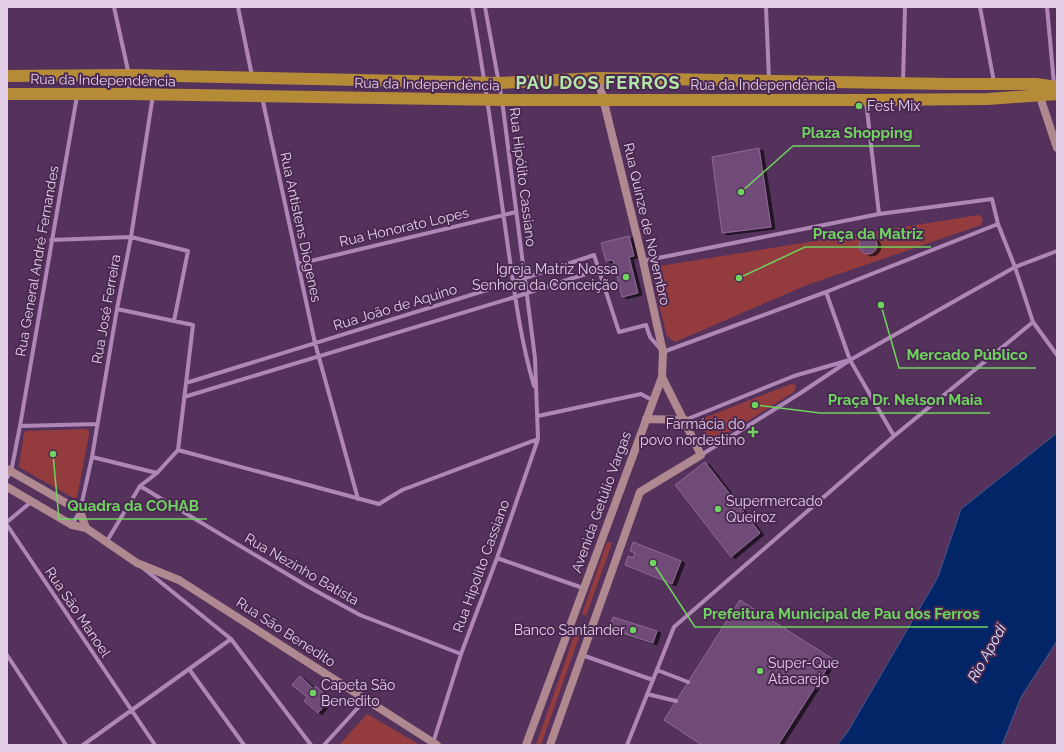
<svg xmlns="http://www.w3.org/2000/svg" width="1064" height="752" viewBox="0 0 1064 752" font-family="Raleway,sans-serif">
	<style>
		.green { fill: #943b3e }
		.water { fill: #012566; stroke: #44588c }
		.building { fill: #714c78; stroke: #8e6895; filter: url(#shadow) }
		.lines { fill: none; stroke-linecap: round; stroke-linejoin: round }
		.street { stroke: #ae87b6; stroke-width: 4 }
		.secondary { stroke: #b08890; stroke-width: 8 }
		.highway { stroke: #b68b38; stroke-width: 12 }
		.poi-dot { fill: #6fd35f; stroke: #4a2851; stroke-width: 1.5 }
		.labels { text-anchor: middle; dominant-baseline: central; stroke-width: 4; stroke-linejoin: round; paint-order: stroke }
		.street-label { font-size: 14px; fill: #e2cee6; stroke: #4a2851 }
		.poi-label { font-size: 14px; fill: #e2cee6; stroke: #4a2851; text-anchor: start }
		.water-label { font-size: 15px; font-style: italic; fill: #d7e5fd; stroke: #4a2851 }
		.district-label { font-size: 18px; font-weight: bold; letter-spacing: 1px; fill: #b1e6a8; stroke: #4a2851 }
		.leader { fill: none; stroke: #6fd35f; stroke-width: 1.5 }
		.callout-dot { fill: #6fd35f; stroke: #4a2851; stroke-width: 1.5 }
		.callout-label { font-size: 15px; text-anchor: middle; font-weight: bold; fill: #6fd35f; stroke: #4a2851; stroke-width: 4; stroke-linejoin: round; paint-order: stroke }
	</style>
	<defs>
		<filter id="shadow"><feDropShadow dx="4" dy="2" stdDeviation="0" flood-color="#0009"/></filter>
	</defs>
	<rect width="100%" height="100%" fill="#55325c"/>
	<path class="green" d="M979,215l4,4 -2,6 -174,60 -132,57 -8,-6 -16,-64 2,-5z
		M791,384h3l2,2 -2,6 -78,49 -4,1 -3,-1 -8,-16 3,-7z
		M86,429l3,2v4l-12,62 -2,2 -56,-32 5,-34 2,-2z
		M607,542l5,1 -26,73 -4,-2z
		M575,633l5,1 -39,111h-5z
		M367,714l2,1 51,30h-81z"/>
	<path class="water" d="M1057,433v208l-36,56 -19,48h-165l10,-12 91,-156 23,-68z"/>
	<path class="building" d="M759,148l12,79 -49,6 -10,-76z
		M629,236l5,20 -5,1 9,36 -16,4 -9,-37 -7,1 -5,-18z
		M859 245a9 9 0 1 1 18 0a9 9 0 1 1-18 0Z
		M705,462l55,71 -29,24 -56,-72z
		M633,542l48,19 -9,23 -47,-19 3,-9 5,2 2,-5 -5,-2z
		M740,600l93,59 -55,86h-76l-38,-25z
		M613,617l44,14 -4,12 -44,-14z
		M300,676l14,13 2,-3 14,13 -12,14 -14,-12 3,-4 -15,-12z"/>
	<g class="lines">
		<path class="street" d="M114,7l15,68v18
			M238,7l14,69
			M472,7c14,77 24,155 35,233 7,49 13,98 27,146
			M766,7l3,73
			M980,7l14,75
			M1047,7l7,77
			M903,83l2,-76
			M262,97l53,246 43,156
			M866,101l13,113
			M51,240l80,-3 57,14 -14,70
			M643,261l236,-47 113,-15 6,25 17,43 18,55 24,33
			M298,264l218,-52
			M826,292l24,68 44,76
			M117,309l76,16 -15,125
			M186,383l327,-101 81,-27 25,77 27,-7 4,12 13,15 163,-60 172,-68
			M184,397l331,-100 83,-27
			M538,416l103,-22 11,6
			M685,420l109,-44 52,-15
			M20,426l77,-2
			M178,450l201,54 23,-14 136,-51
			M701,455l98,-61 51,-34 165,-93 42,-16
			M92,457l65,16 21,-23
			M7,478l4,-6 9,-46 57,-330
			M140,486l167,100 53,29 101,39
			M7,522l24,-20
			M7,525l148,220
			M72,525l8,-14 12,-54 25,-148 14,-72 22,-142
			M107,541l33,-55 17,-13
			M497,558l86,30
			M143,568l88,71 80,106
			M7,655l59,90
			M582,655l71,25
			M189,669l55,76
			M657,670l31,12
			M647,694l29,7
			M433,743l28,-89 36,-96 41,-119 -3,-81 -33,-258 -17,-93
			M83,745l148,-106
			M324,745l41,-45
			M627,745l47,-118 220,-191 139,-114"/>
		<path class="secondary" d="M1038,91l19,57
			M646,419l39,1
			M7,469l73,42 6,17
			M7,487l65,38 14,3 51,35 42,17 258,165
			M526,745l136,-368 1,-25 -20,-91 -45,-183
			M550,745l90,-253 61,-37 -39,-78"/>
		<path class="highway" d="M7,76l122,-1 370,8 99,-5 350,6h88l21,3
			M7,94h122l373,6h364l122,-1 69,-5"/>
	</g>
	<g class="poi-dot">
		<circle cx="859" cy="106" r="4"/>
		<circle cx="626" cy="277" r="4"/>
		<path d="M751 426h4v4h4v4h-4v4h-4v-4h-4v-4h4z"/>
		<circle cx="718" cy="509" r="4"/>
		<circle cx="633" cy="630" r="4"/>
		<circle cx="760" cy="671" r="4"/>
		<circle cx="313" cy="693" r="4"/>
	</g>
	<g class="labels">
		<g class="street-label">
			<text transform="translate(103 80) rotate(1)">Rua da Independência</text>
			<text transform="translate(427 84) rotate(1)">Rua da Independência</text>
			<text x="763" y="85">Rua da Independência</text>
			<text transform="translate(523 177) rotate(83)">Rua Hipólito Cassiano</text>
			<text transform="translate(647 224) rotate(77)">Rua Quinze de Novembro</text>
			<text transform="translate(301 227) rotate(78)">Rua Antistens Diogenes</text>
			<text transform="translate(404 227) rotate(-13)">Rua Honorato Lopes</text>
			<text transform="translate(37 261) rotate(-80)">Rua General André Fernandes</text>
			<text transform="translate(395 307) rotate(-17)">Rua João de Aquino</text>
			<text transform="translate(106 309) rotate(-80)">Rua José Ferreira</text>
			<text transform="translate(601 502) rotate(-70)">Avenida Getúlio Vargas</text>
			<text transform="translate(481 566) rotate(-70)">Rua Hipolito Cassiano</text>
			<text transform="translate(302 569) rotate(30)">Rua Nezinho Batista</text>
			<text transform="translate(78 612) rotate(56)">Rua São Manoel</text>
			<text transform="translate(286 632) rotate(33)">Rua São Benedito</text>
		</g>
		<g class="poi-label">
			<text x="867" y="106">Fest Mix</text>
			<text x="618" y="269" text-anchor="end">Igreja Matriz Nossa<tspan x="618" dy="16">Senhora da Conceição</tspan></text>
			<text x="745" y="424" text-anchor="end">Farmácia do<tspan x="745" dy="16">povo nordestino</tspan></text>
			<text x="726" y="501">Supermercado<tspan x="726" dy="16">Queiroz</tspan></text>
			<text x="625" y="630" text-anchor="end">Banco Santander</text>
			<text x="768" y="663">Super-Que<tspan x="768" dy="16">Atacarejo</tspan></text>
			<text x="321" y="685">Capeta São<tspan x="321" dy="16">Benedito</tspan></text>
		</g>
		<g class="water-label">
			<text transform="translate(987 653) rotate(-61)">Rio Apodi</text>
		</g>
		<g class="district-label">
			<text x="598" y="82">PAU DOS FERROS</text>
		</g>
	</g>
	<path class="leader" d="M741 192L793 146H920M739 278L805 247H931M881 305L899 368H1036M755 405L820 413H990M53 454L59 519H207M653 563L695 627H988"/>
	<g class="callout-dot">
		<circle cx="741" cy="192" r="4"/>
		<circle cx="739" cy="278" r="4"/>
		<circle cx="881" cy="305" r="4"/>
		<circle cx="755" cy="405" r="4"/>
		<circle cx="53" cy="454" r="4"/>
		<circle cx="653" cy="563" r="4"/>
	</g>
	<g class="callout-label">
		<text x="857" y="138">Plaza Shopping</text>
		<text x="868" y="239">Praça da Matriz</text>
		<text x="967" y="360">Mercado Público</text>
		<text x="905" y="405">Praça Dr. Nelson Maia</text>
		<text x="133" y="511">Quadra da COHAB</text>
		<text x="841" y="619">Prefeitura Municipal de Pau dos Ferros</text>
	</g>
	<rect width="1064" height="752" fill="none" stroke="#e2cee6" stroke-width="16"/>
</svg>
